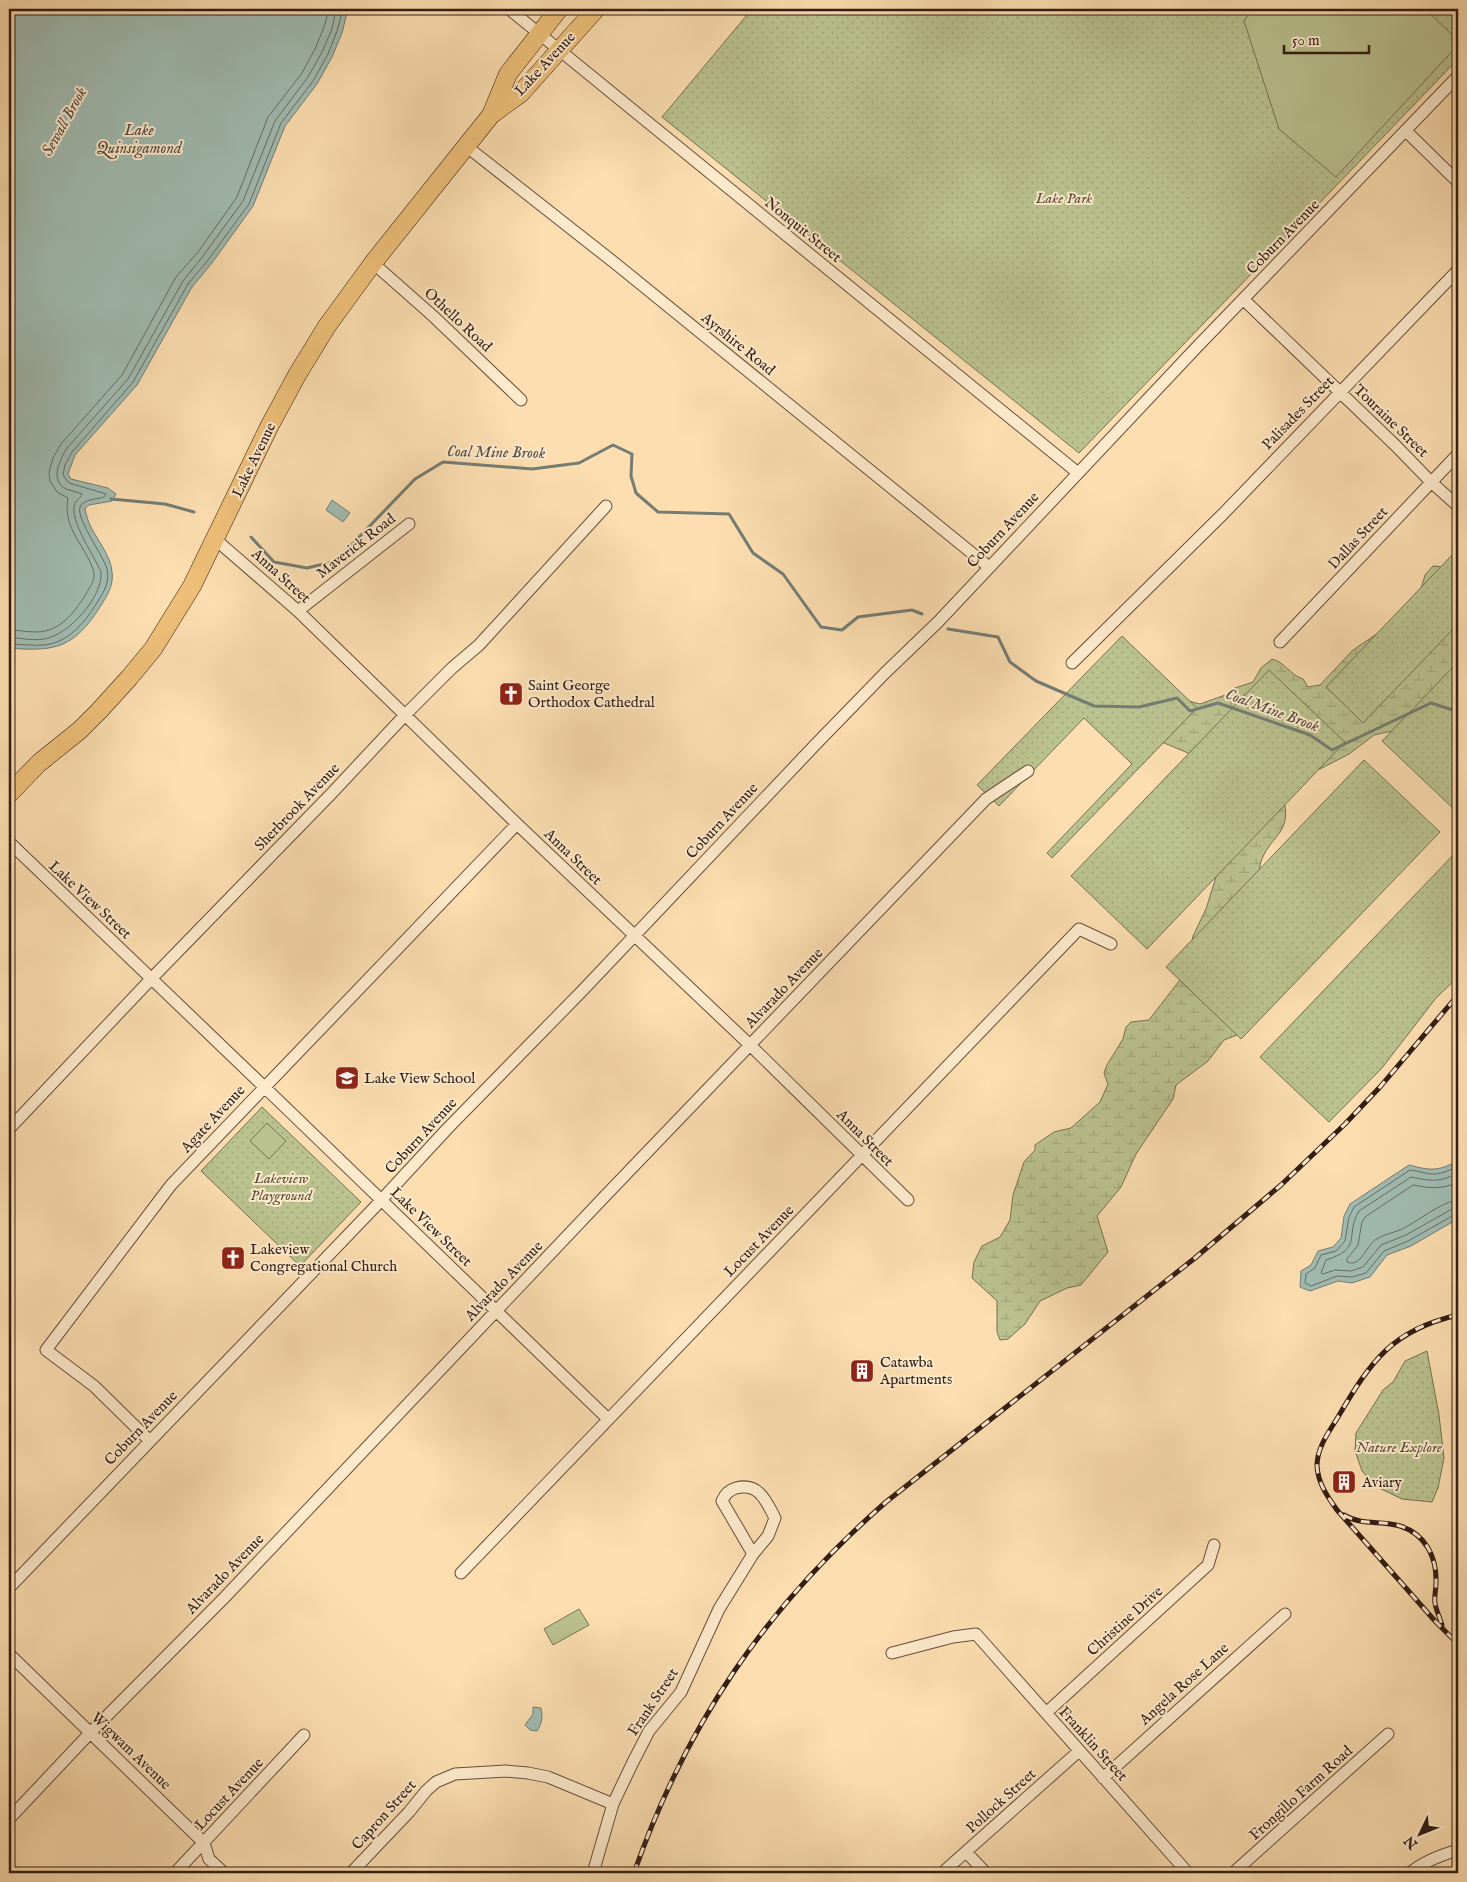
<svg xmlns="http://www.w3.org/2000/svg" width="1467" height="1882" viewBox="0 0 1467 1882" font-family="'IM FELL English',serif">
	<style>
		.wetland { fill: url(#wetland-marsh); stroke: #767052 }
		.park { fill: url(#park-dots); stroke: #767052 }
		.garden { fill: #bac28f; stroke: #767052 }
		.water { fill: #a0bbb1; stroke: #747c73 }
		.lines { fill: none; stroke-linecap: round; stroke-linejoin: round }
		.shore { stroke: #6a6c63; stroke-width: 1 }
		.stream { stroke: #747c73; stroke-width: 3 }
		.minor-casing { stroke: #654d3c; stroke-width: 13 }
		.primary-casing { stroke: #331d15; stroke-width: 19 }
		.minor { stroke: #fdeacc; stroke-width: 11 }
		.primary { stroke: #eebf78; stroke-width: 18 }
		.rail-casing { stroke: #331d15; stroke-width: 5 }
		.rail { stroke: #fdeacc; stroke-width: 3; stroke-dasharray: 9; stroke-linecap: butt }
		.labels { text-anchor: middle; dominant-baseline: central; stroke-width: 4; stroke-linejoin: round; paint-order: stroke }
		.street-label { font-size: 15px; fill: #331d15; stroke: #fdeacc }
		.park-label { font-size: 15px; font-style: italic; fill: #5c4f3a; stroke: #fdeacc }
		.poi-label { font-size: 15px; fill: #331d15; stroke: #fdeacc; text-anchor: start }
		.water-label { font-size: 16px; font-style: italic; fill: #544c44; stroke: #fdeacc }
	</style>
	<defs>
		<pattern id="wetland-marsh" width="20" height="14" patternUnits="userSpaceOnUse" patternTransform="scale(1.25)"><rect width="20" height="14" fill="#bac28f"/><path d="M1 5h8M5 5V1M11 12h8M15 12V8" fill="none" stroke="#a0a67a"/></pattern>
		<pattern id="park-dots" width="8" height="8" patternUnits="userSpaceOnUse" patternTransform="scale(1.25)"><rect width="8" height="8" fill="#bac28f"/><path d="M2 2h.1M6 6h.1" fill="none" stroke="#a0a67a" stroke-width="1.8" stroke-linecap="round"/></pattern>
	</defs>
	<rect width="100%" height="100%" fill="#fcdeb0"/>
	<filter id="stains"><feTurbulence type="fractalNoise" baseFrequency=".004" numOctaves="4"/><feColorMatrix values="0 0 0 0 .2 0 0 0 0 .09 0 0 0 0 .02 0 0 0 .5 -.17"/></filter>
	<radialGradient id="worn" r=".72"><stop offset=".6" stop-color="#630" stop-opacity="0"/><stop offset="1" stop-color="#630" stop-opacity=".3"/></radialGradient>
	<path class="wetland" d="M1433,566l13,1 12,13v137l-84,18 -25,19 -29,15 -9,2 -28,26c11,38 -15,38 -23,68 -2,12 0,26 -2,39 -5,43 -10,86 -16,129l-18,7 -16,21 -32,24 -3,14 -37,55 -15,33 -24,29 11,36 -27,33 -14,3 -27,13 -15,23 -17,15 -8,1 -3,-8v-31l-25,-23 2,-16 8,-16 18,-9 10,-17 3,-25 11,-33 11,-12v-5l19,-13 17,-4 29,-26 8,-18 -4,-11 3,-8 16,-26 3,-12 5,-5 18,-2 37,-48 7,-36 13,-27 21,-67 -28,-70 -11,-19 -31,-13 13,-44 30,8 28,-10 7,-6 18,-6 8,-14 11,-9c13,3 18,16 31,20l5,8 12,-2 33,-35 43,-29 24,-29 5,-17z"/>
	<path class="park" d="M752,9h706v50l-379,394 -417,-336z
		M1452,555l6,6v63l-95,99 -37,-36z
		M1122,636l75,72 -145,150 -5,-5 85,-89 -48,-46 -85,88 -22,-21z
		M1458,662v151l-76,-72z
		M1269,670l76,72 -198,207 -76,-73z
		M1364,760l76,72 -199,207 -75,-72z
		M1458,850v127l-22,21 -54,70 -53,54 -69,-65z
		M262,1107l99,95 -61,64 -99,-95z
		M1427,1351l12,64 5,43 -6,30 -6,14 -30,-3 -27,-13 -13,-15 -7,-20 1,-18 27,-43 10,-8 12,-21z"/>
	<path class="garden" d="M1252,9h173l33,31v5l-122,132 -57,-48 -35,-108z
		M267,1123l19,18 -17,18 -19,-18z
		M579,1609l10,16 -36,20 -9,-16z"/>
	<path class="water" d="M9,9h339l-6,24 -10,24 -15,27 -32,42 -32,80 -41,57 -20,24 -55,98 -62,70 -7,19 3,5 37,9 8,6 -4,7 -23,4 -4,3c1,5 2,10 4,15 7,16 22,32 23,49 2,13 -5,24 -12,35 -26,41 -45,45 -91,41z
		M332,500l18,13 -7,9 -17,-12z
		M1458,1161v56l-4,4 -43,25 -24,9 -17,22 -18,6 -14,-2 -28,10 -10,-4 1,-16 10,-6 7,-14 15,-4 8,-9 3,-22 6,-12 59,-39c22,6 29,6 49,-4z
		M533,1707l8,1c2,9 1,15 -4,23l-7,-1 -5,-5 8,-11z"/>
	<g class="lines">
		<path class="shore" d="M9,630c9,0 18,2 27,2 24,0 38,-19 50,-38 3,-6 9,-13 8,-21 -7,-27 -32,-43 -26,-75l-11,-6 -7,-11 -1,-9 4,-14 8,-14 61,-69 54,-98 22,-25 39,-55 31,-80 34,-44 13,-24 9,-22 5,-18
			M9,637c11,1 23,4 35,2 25,-4 59,-42 57,-67 -7,-17 -29,-47 -27,-65 0,-6 6,-8 8,-13 -5,-2 -11,-3 -16,-5 -17,-9 -6,-29 1,-41l61,-69 55,-98 20,-25 40,-55 32,-80 33,-44 14,-25 10,-23 4,-20
			M9,644c11,0 23,2 34,1 26,-2 42,-23 55,-44 6,-9 12,-20 9,-32 -4,-14 -31,-50 -27,-62 3,-8 18,-8 24,-10l2,-3 -37,-11 -6,-8 2,-10 7,-13 61,-70 55,-98 20,-24 41,-56 32,-81 32,-42 15,-27 9,-23 6,-22
			M1458,1166c-24,12 -24,8 -48,4l-56,37 -5,10 -4,24 -9,10 -15,4 -6,13 -9,6 -1,9 6,3 26,-10 15,1 14,-4 18,-22 24,-10 46,-26 4,-1
			M1458,1173c-20,10 -26,8 -47,4l-52,34c-15,25 5,37 -33,49l-5,13 2,1 12,-4 16,1 12,-4 18,-22 25,-10 46,-26 6,-1
			M1458,1182c-16,8 -29,6 -45,3l-48,32 -3,5 -4,23 -11,14v3c13,6 19,-15 28,-22 7,-5 17,-7 25,-10 16,-7 42,-29 58,-30"/>
		<path class="stream" d="M111,499l54,5 29,8
			M251,537l23,25 33,6 29,-7 79,-82 28,-17 89,7 47,-6 34,-18 19,9 -1,22 5,17 22,19 71,2 24,39 30,21 38,53 21,3 16,-13 54,-7 10,4
			M948,629l50,8 12,25 26,19 58,25 45,1 38,-9 13,13 28,-8 92,32 22,15 99,-47 25,8 2,-2"/>
		<defs>
			<path id="minor" d="M509,9l569,464
				M1407,132l51,50
				M466,146l150,118 373,303
				M373,263l60,53 88,84
				M1243,299l153,147 35,36 27,24
				M215,539l83,72 219,213 233,221 158,155
				M298,611l111,-87
				M1280,642l178,-188
				M1072,663l151,-149 235,-244
				M9,842l247,237 352,340
				M9,1129l143,-151 180,-185 73,-78 47,-47 27,-23 127,-139
				M150,1441l-56,-55 -48,-36 125,-165 346,-361
				M461,1573l618,-644 32,15
				M9,1588l364,-379 74,-80 136,-139 232,-245 70,-72 53,-51 257,-273 263,-273
				M892,1653l61,-16 23,-3 212,239
				M9,1654l195,189 5,16 15,14
				M1046,1713l162,-148 6,-20
				M1103,1778l182,-164
				M9,1819l82,-87 133,-134 382,-403 380,-396 42,-28
				M966,1852l20,21
				M175,1873l129,-138
				M351,1873l58,-61 17,-21 10,-9 19,-8 51,-3 22,2 20,4 65,27
				M593,1873l20,-69 19,-40 17,-33 32,-39 38,-83 34,-55 15,-18 7,-18c-9,-17 -16,-36 -39,-30 -7,2 -11,6 -14,13l31,53
				M942,1873l137,-122
				M1233,1873l155,-139
				M1410,1873c14,-12 31,-18 48,-23"/>
			<path id="primary" d="M491,115l17,-41 51,-65
				M9,794l30,-31 41,-33 19,-19 30,-33 24,-29 39,-63 77,-159 28,-52 30,-49 46,-63 118,-148 30,-22 75,-84"/>
		</defs>
		<use href="#minor" class="minor-casing"/>
		<use href="#primary" class="primary-casing"/>
		<use href="#minor" class="minor"/>
		<use href="#primary" class="primary"/>
		<defs>
			<path id="rail" d="M1458,1315c-66,15 -87,46 -120,102 -9,15 -21,30 -21,49 1,17 10,30 20,44l98,111 23,23
				M1344,1515c18,11 37,5 56,11 26,8 37,32 36,57 0,7 -2,13 -1,20 1,7 5,15 7,22
				M634,1873c53,-151 132,-266 252,-371l309,-244 86,-73 64,-61 35,-37 78,-92"/>
		</defs>
		<use href="#rail" class="rail-casing"/>
		<use href="#rail" class="rail"/>
	</g>
	<defs>
		<symbol id="church-square" viewBox="-11 -11 22 22"><rect x="-9" y="-9" width="18" height="18" rx="4" fill="#8f2418" stroke="#fdeacc"/><path d="M-1.2-6h2.4v3.5h3.3v2.4h-3.3V6h-2.4V-.1h-3.3v-2.4h3.3Z" fill="#fff"/></symbol>
		<symbol id="school-square" viewBox="-11 -11 22 22"><rect x="-9" y="-9" width="18" height="18" rx="4" fill="#8f2418" stroke="#fdeacc"/><path d="M0-5L7-2L0 1L-7-2ZM-4 1L0 2.5L4 1V4Q0 6-4 4Z" fill="#fff"/></symbol>
		<symbol id="building-square" viewBox="-11 -11 22 22"><rect x="-9" y="-9" width="18" height="18" rx="4" fill="#8f2418" stroke="#fdeacc"/><path d="M-4-6H4V6H1V3H-1V6H-4ZM-2.5-4.3h1.7v1.8h-1.7ZM.8-4.3h1.7v1.8H.8ZM-2.5-1h1.7V.8h-1.7ZM.8-1h1.7V.8H.8Z" fill="#fff"/></symbol>
	</defs>
	<g fill-rule="evenodd">
		<use href="#church-square" x="497" y="680" width="28" height="28"/>
		<use href="#school-square" x="333" y="1064" width="28" height="28"/>
		<use href="#church-square" x="219" y="1244" width="28" height="28"/>
		<use href="#building-square" x="848" y="1357" width="28" height="28"/>
		<use href="#building-square" x="1330" y="1468" width="28" height="28"/>
	</g>
	<g class="labels">
		<g class="street-label">
			<text transform="translate(545 64) rotate(-47)">Lake Avenue</text>
			<text transform="translate(803 230) rotate(39)">Nonquit Street</text>
			<text transform="translate(1283 237) rotate(-46)">Coburn Avenue</text>
			<text transform="translate(458 320) rotate(43)">Othello Road</text>
			<text transform="translate(738 344) rotate(39)">Ayrshire Road</text>
			<text transform="translate(1298 413) rotate(-46)">Palisades Street</text>
			<text transform="translate(1391 421) rotate(44)">Touraine Street</text>
			<text transform="translate(254 460) rotate(-64)">Lake Avenue</text>
			<text transform="translate(1003 530) rotate(-47)">Coburn Avenue</text>
			<text transform="translate(1358 538) rotate(-47)">Dallas Street</text>
			<text transform="translate(356 546) rotate(-38)">Maverick Road</text>
			<text transform="translate(281 576) rotate(42)">Anna Street</text>
			<text transform="translate(297 807) rotate(-46)">Sherbrook Avenue</text>
			<text transform="translate(722 821) rotate(-47)">Coburn Avenue</text>
			<text transform="translate(573 857) rotate(44)">Anna Street</text>
			<text transform="translate(90 900) rotate(43)">Lake View Street</text>
			<text transform="translate(784 988) rotate(-46)">Alvarado Avenue</text>
			<text transform="translate(213 1119) rotate(-47)">Agate Avenue</text>
			<text transform="translate(421 1136) rotate(-47)">Coburn Avenue</text>
			<text transform="translate(865 1138) rotate(45)">Anna Street</text>
			<text transform="translate(431 1227) rotate(44)">Lake View Street</text>
			<text transform="translate(759 1241) rotate(-46)">Locust Avenue</text>
			<text transform="translate(504 1281) rotate(-46)">Alvarado Avenue</text>
			<text transform="translate(141 1428) rotate(-46)">Coburn Avenue</text>
			<text transform="translate(225 1574) rotate(-46)">Alvarado Avenue</text>
			<text transform="translate(1125 1621) rotate(-42)">Christine Drive</text>
			<text transform="translate(1184 1684) rotate(-42)">Angela Rose Lane</text>
			<text transform="translate(653 1702) rotate(-56)">Frank Street</text>
			<text transform="translate(1093 1744) rotate(48)">Franklin Street</text>
			<text transform="translate(131 1751) rotate(44)">Wigwam Avenue</text>
			<text transform="translate(1301 1793) rotate(-42)">Frongillo Farm Road</text>
			<text transform="translate(229 1794) rotate(-47)">Locust Avenue</text>
			<text transform="translate(1001 1801) rotate(-42)">Pollock Street</text>
			<text transform="translate(384 1815) rotate(-48)">Capron Street</text>
		</g>
		<g class="park-label">
			<text x="1064" y="198">Lake Park</text>
			<text x="281" y="1178">Lakeview<tspan x="281" dy="17">Playground</tspan></text>
			<text x="1399" y="1447">Nature Explore</text>
		</g>
		<g class="poi-label">
			<text x="528" y="685">Saint George<tspan x="528" dy="17">Orthodox Cathedral</tspan></text>
			<text x="364" y="1078">Lake View School</text>
			<text x="250" y="1249">Lakeview<tspan x="250" dy="17">Congregational Church</tspan></text>
			<text x="880" y="1362">Catawba<tspan x="880" dy="17">Apartments</tspan></text>
			<text x="1362" y="1482">Aviary</text>
		</g>
		<g class="water-label">
			<text transform="translate(65 122) rotate(-61)">Sewall Brook</text>
			<text x="139" y="131">Lake<tspan x="139" dy="18">Quinsigamond</tspan></text>
			<text transform="translate(496 453) rotate(1)">Coal Mine Brook</text>
			<text transform="translate(1272 711) rotate(20)">Coal Mine Brook</text>
		</g>
	</g>
	<rect width="1467" height="1882" fill="none" stroke="#fcdeb0" stroke-width="30"/>
	<rect x="10" y="10" width="1447" height="1862" fill="none" stroke="#331d15" stroke-width="2.5"/>
	<rect x="15" y="15" width="1437" height="1852" fill="none" stroke="#331d15"/>
	<g transform="translate(1420 1834) rotate(227)" stroke="#fdeacc" stroke-width="4" paint-order="stroke">
	<path d="M0-4L9 19L0 12L-9 19Z" fill="#331d15"/>
	<text y="-8" font-size="14" font-weight="bold" text-anchor="middle" fill="#331d15">N</text>
	</g>
	<path d="M1284 45v8h85v-8" fill="none" stroke="#331d15" stroke-width="2.5"/>
	<text x="1292" y="45" font-size="15" fill="#331d15" stroke="#fdeacc" stroke-width="4" paint-order="stroke">50 m</text>
	<rect width="100%" height="100%" filter="url(#stains)"/>
	<rect width="100%" height="100%" fill="url(#worn)"/>
</svg>
